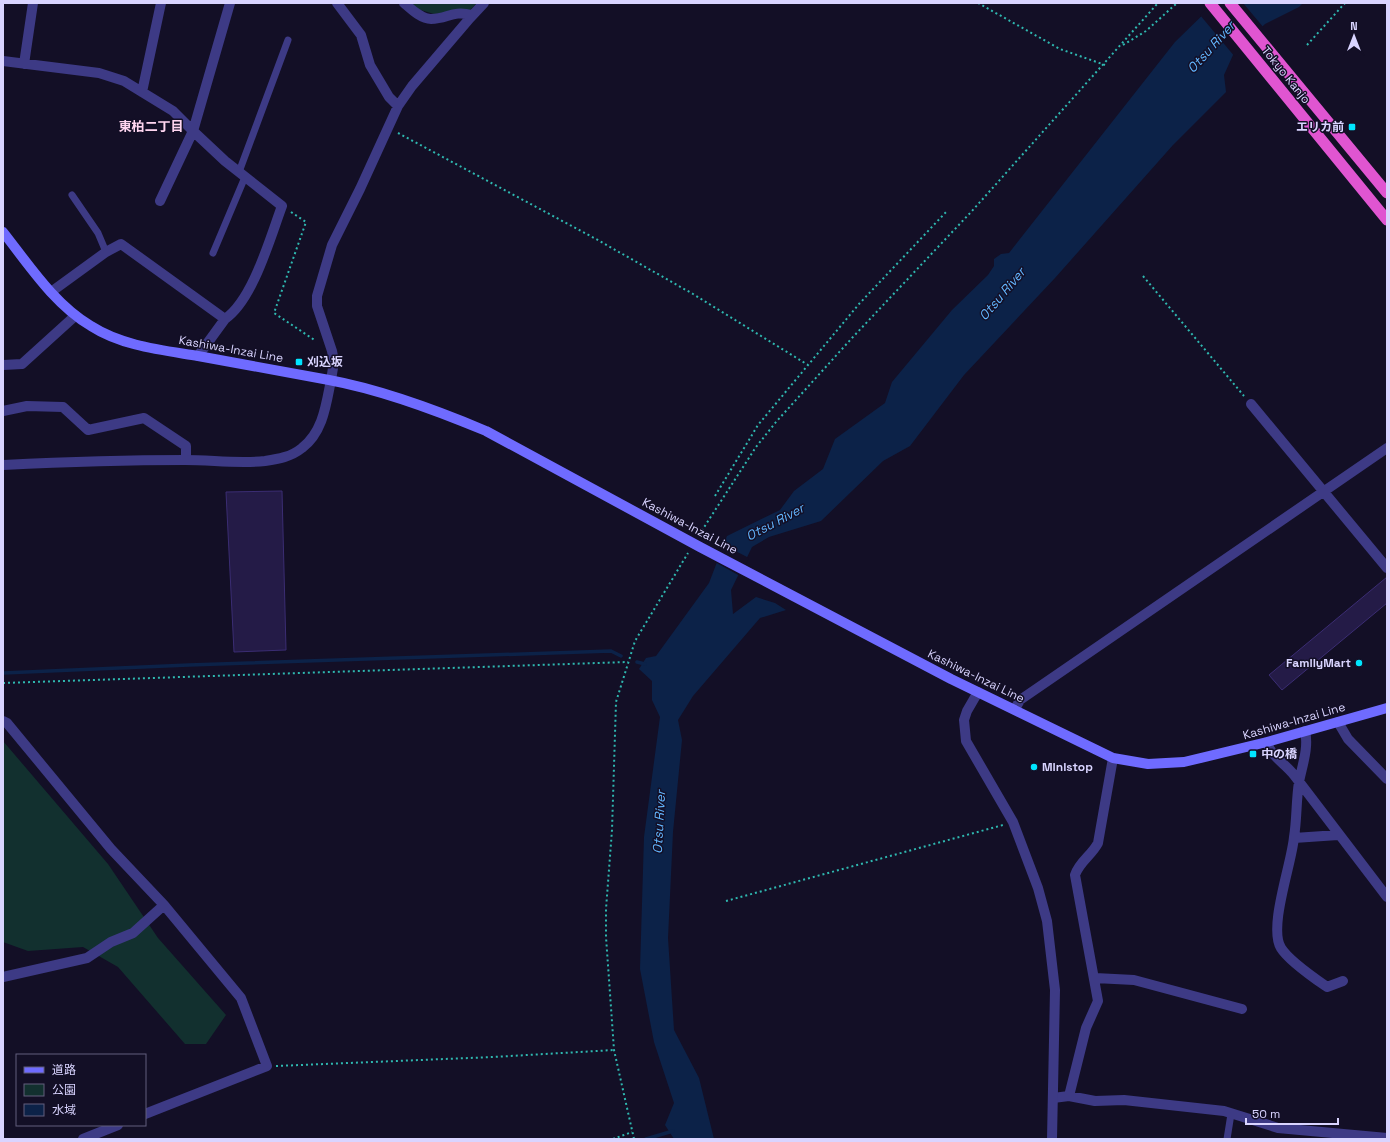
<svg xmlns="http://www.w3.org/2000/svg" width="1390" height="1142" viewBox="0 0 1390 1142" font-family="'Space Grotesk','Noto Sans JP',sans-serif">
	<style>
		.green { fill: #12302f }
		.water { fill: #0c2248 }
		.pier { fill: #130f26 }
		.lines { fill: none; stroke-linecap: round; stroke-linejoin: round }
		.stream { stroke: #0c2248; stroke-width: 3.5 }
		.building { fill: #241b47; stroke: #3b2d73 }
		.path { stroke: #2fb8b0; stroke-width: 2; stroke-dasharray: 2 3; stroke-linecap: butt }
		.service { stroke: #3d3a85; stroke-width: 7 }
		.minor { stroke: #3d3a85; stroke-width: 10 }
		.tertiary { stroke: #3d3a85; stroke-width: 10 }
		.secondary { stroke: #6f6bff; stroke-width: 10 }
		.trunk { stroke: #e055d1; stroke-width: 11 }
		.poi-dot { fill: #00e5ff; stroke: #130f26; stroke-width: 1.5 }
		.labels { text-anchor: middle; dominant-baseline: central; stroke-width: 3; stroke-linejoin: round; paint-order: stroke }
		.street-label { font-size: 12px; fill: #d9d4ff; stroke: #130f26 }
		.poi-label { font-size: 12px; font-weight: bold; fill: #d9d4ff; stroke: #130f26; text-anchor: start }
		.water-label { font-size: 13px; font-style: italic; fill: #62b6ff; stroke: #130f26 }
		.neighbourhood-label { font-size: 13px; font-weight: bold; fill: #ffd6f0; stroke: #130f26 }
	</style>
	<rect width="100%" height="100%" fill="#130f26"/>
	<path class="green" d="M398,3h79l-7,7 -36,4z
		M3,741l105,123 50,74 68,77 -20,29h-21l-67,-77 -35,-20 -55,4 -25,-9z"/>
	<path class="water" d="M1215,3h88l-4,4 -34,17 -32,31 -9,20 2,17 -53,53 -118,133 -91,97 -54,71 -27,15 -62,60 -52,16 -17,10 -21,43 2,24 23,-17 19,6 11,7 -26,8 -67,78 -15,24 4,20 -9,92 -5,106 6,92 25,48 15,61h-40l-9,-14 9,-22 -20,-61 -14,-73 4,-132 16,-120 -8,-17v-19l-13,-12 7,-11 10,-2 53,-73 18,-47 53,-26 14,-19 29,-22 12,-30 50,-36 7,-21 60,-72 36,-35 6,-9v-7l7,-5 8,-1 166,-211z"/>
	<path class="pier" d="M1212,3h31l21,25 -29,29 -35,-42z
		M722,544l27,14 -9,18 -25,-14z"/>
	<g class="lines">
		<path class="stream" d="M637,662l8,2
			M3,673l186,-8 422,-14 10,5
			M646,1139l27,-8"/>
	</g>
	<path class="building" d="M282,491l4,159 -52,2 -8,-160z
		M1387,577v26l-105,87 -13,-15z"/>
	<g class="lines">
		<path class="path" d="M978,3l82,46 45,16
			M1123,45l23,-14 31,-28
			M1307,45l38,-42
			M398,133l198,106 97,55 115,71
			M291,212l15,10 -32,91 42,28
			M1143,276l101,120
			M715,496l43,-71 101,-121 88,-93
			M699,535l57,-88 20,-25 76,-84 120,-127 186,-208
			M3,683l625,-21
			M726,901l277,-76
			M276,1066l217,-9 121,-7
			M613,1139l19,-7
			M634,1139l-20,-89 -8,-113v-28l6,-79 4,-128 19,-61 53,-88"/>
		<path class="service" d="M239,172l49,-132
			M72,195l26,38 8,19
			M213,253l32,-76
			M1227,1139l4,-25"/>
		<path class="minor" d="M337,3l24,32 9,30 19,32 9,9
			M404,3c7,6 17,16 27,16 17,0 21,-9 41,-4
			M3,61l96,12 25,8 49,30 20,20 37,-128
			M24,64l9,-61
			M142,92l19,-89
			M160,201l33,-70 32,30 57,45c-12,32 -29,94 -57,113l-27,37
			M51,292l55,-40 15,-8 104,75
			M3,365l19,-1 53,-48
			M331,380l3,-18 -2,-11 -15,-45v-10l15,-51 28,-56 38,-83 14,-20 58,-68 14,-15
			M1251,404l136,164
			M3,411l24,-5 36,1 25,23 56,-12 42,28v14
			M1015,709l5,-9 367,-252
			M3,721l4,2 104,126 53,56 77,93 26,68 -122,48
			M1305,731c4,17 -3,35 -6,51 -3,19 -2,37 -5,55 -2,26 -26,90 -13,111 8,13 33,30 46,39l16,-6
			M1267,742c4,15 18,21 27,33 31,41 62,81 93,122
			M1294,838l44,-3
			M3,977l84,-19 24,-16 22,-9 31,-28
			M1095,978l39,2 108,29
			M1069,1096l17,-68 12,-27 -23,-126c4,-13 17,-20 23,-32l15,-85
			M1053,1098l16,-2 26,5 29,-1 100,11 54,17 109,10
			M83,1139l35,-14"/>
		<path class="tertiary" d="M3,465c61,-3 122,-5 182,-5 27,0 54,4 80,1 13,-2 26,-4 37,-13 21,-16 24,-43 29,-68
			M978,692l-11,19 -3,9 2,21 47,81 25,66 9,33 8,69 -3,149
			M1338,722l10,17 39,40"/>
		<path class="secondary" d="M3,232c26,33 51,72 88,94 31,20 71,24 107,30 43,8 87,16 131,24 54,10 107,30 157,51l214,116 251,132 162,79 35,6 36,-2 83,-20 120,-34"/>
		<path class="trunk" d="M1210,3l177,217
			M1230,3l157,190"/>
	</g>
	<g class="poi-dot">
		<rect x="1348" y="123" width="8" height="8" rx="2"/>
		<rect x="295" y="358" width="8" height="8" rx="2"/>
		<circle cx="1359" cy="663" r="4"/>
		<rect x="1249" y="750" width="8" height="8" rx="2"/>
		<circle cx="1034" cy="767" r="4"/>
	</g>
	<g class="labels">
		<g class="street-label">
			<text transform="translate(1286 75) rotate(51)">Tokyo Kanjo</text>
			<text transform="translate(231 349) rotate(10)">Kashiwa-Inzai Line</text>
			<text transform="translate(690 526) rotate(28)">Kashiwa-Inzai Line</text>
			<text transform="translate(976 676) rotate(26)">Kashiwa-Inzai Line</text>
			<text transform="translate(1294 721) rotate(-16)">Kashiwa-Inzai Line</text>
		</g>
		<g class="poi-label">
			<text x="1344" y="127" text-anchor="end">エリカ前</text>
			<text x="307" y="362">刈込坂</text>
			<text x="1351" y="663" text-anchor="end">FamilyMart</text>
			<text x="1261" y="754">中の橋</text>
			<text x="1042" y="767">Ministop</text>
		</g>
		<g class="water-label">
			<text transform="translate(1211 47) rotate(-48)">Otsu River</text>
			<text transform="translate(1002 294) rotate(-50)">Otsu River</text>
			<text transform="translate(775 522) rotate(-28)">Otsu River</text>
			<text transform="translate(659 822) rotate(-87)">Otsu River</text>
		</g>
		<g class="neighbourhood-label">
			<text x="151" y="126">東柏二丁目</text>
		</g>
	</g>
	<rect width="1390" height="1142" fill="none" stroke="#d9d4ff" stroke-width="8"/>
	<rect x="16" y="1054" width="130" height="72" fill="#130f26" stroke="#625e7d"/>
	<rect x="24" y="1067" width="20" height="6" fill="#6f6bff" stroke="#625e7d"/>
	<text x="52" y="1074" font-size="12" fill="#d9d4ff">道路</text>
	<rect x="24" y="1084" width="20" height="12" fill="#12302f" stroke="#625e7d"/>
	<text x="52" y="1094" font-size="12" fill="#d9d4ff">公園</text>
	<rect x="24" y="1104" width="20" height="12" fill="#0c2248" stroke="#625e7d"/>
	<text x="52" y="1114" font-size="12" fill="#d9d4ff">水域</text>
	<g transform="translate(1354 36)" stroke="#130f26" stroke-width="3" paint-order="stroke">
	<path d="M0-3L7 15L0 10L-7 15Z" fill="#d9d4ff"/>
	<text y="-6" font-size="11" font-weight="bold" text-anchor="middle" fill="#d9d4ff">N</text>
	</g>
	<path d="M1246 1118v6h92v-6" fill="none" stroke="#d9d4ff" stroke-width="2"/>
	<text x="1252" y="1118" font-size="12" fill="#d9d4ff" stroke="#130f26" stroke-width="3" paint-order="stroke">50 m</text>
</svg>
